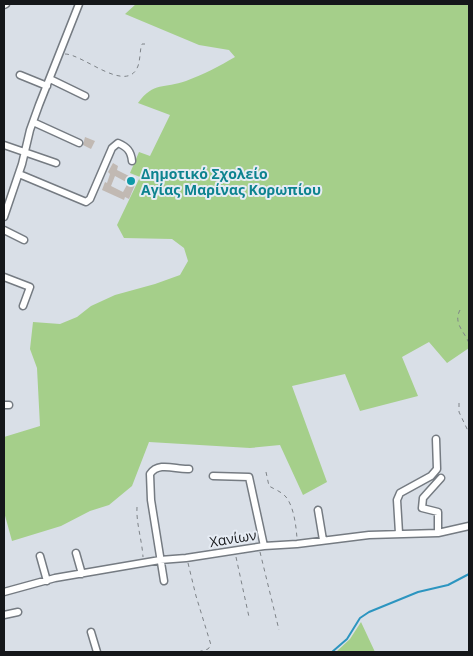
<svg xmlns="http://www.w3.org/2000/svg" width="473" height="656" viewBox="0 0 473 656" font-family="'Open Sans',sans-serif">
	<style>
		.green { fill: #a5cf8a }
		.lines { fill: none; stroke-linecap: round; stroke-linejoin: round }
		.stream { stroke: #2c95c0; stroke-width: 2 }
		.building { fill: #c1b9b3; fill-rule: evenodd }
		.minor-casing { stroke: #757b82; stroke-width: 9 }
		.path { stroke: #7e8388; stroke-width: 1; stroke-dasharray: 4 4; stroke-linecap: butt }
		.minor { stroke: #fff; stroke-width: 6 }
		.culture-dot { fill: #0f9aa8; stroke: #e6ecf4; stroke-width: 2 }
		.labels { text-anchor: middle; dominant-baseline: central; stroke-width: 4; stroke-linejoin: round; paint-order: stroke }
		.culture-label { font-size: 14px; font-weight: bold; fill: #0d838f; stroke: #e6ecf4; text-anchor: start }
		.street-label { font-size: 14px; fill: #15171a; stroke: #e6ecf4 }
	</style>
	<rect width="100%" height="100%" fill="#d9dfe7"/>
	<path class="green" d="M136,4h333v344l-22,15 -18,-21 -27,15 16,39 -58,15 -15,-37 -53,12 35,96 -24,13 -23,-50 -30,3 -101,-6 -17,44 -23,19 -19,6 -29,15 -49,15 -8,-29v-75l36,-11 -3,-58 -7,-19 3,-27 27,2 17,-7 14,-11 24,-11 40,-11 25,-9 8,-14 -4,-13 -12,-9 -48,-1 -7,-13 23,-48 -10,-4 9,-21 11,4 20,-41 -32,-12c16,-22 26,-14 48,-22 16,-6 34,-15 49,-24l-6,-7 -30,-5 -74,-31z
		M361,622l14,30h-39l14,-13z"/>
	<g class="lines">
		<path class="stream" d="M332,652l15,-13 13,-21 9,-6 49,-20 30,-7 21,-11"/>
	</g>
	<path class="building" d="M85,137l10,4 -4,8 -8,-4z
		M113,163l5,3 -1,4 20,10 -8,19 -4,-2 -1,3 -22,-10 3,-8 2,1 3,-9 -2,-2zM115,176l13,7 -5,9 -12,-6z"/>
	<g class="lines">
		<defs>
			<path id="minor" d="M4,5l2,-1
				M20,75l27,11
				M50,79l35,17
				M33,122l46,21
				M4,145l52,18
				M19,174l67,28 4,-3 22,-51 6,-5c9,4 13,8 14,18
				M4,217l18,-53 8,-34 9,-25 40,-101
				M4,230l20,10
				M4,277l26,10 -7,19
				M4,405h5
				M213,476l36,1 15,69
				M318,510l5,30
				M399,533l-2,-33 3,-7 31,-17 6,-7 -1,-30
				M438,533v-21l-16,-4 1,-10 18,-20
				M76,553l6,21
				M40,556l7,25
				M164,581l-13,-81 -1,-26c9,-13 26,-4 39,-5
				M4,592l51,-14 105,-18 26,-2 78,-12 33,-2 72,-9 69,-2 31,-7
				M4,615l14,-3
				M91,632l6,20"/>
		</defs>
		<use href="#minor" class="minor-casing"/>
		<path class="path" d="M65,54c18,0 62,41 73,12 2,-6 2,-13 3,-19l1,-3h3
			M460,310c-7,13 4,21 9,33
			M459,403v9l10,21
			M266,472l3,14c5,3 13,6 17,11 8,10 10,29 11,41
			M137,507c-1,16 5,33 6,50
			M260,552l19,78
			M236,557l13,60
			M188,563l8,33 15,49 -3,4 -10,3"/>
		<use href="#minor" class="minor"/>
	</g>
	<circle class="culture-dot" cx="131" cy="181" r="5"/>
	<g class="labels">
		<g class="culture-label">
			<text x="141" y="173">Δημοτικό Σχολείο<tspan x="141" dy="16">Αγίας Μαρίνας Κορωπίου</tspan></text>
		</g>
		<g class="street-label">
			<text transform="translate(233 538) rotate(-9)">Χανίων</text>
		</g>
	</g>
	<rect width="473" height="656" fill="none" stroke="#15171a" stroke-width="10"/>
</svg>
